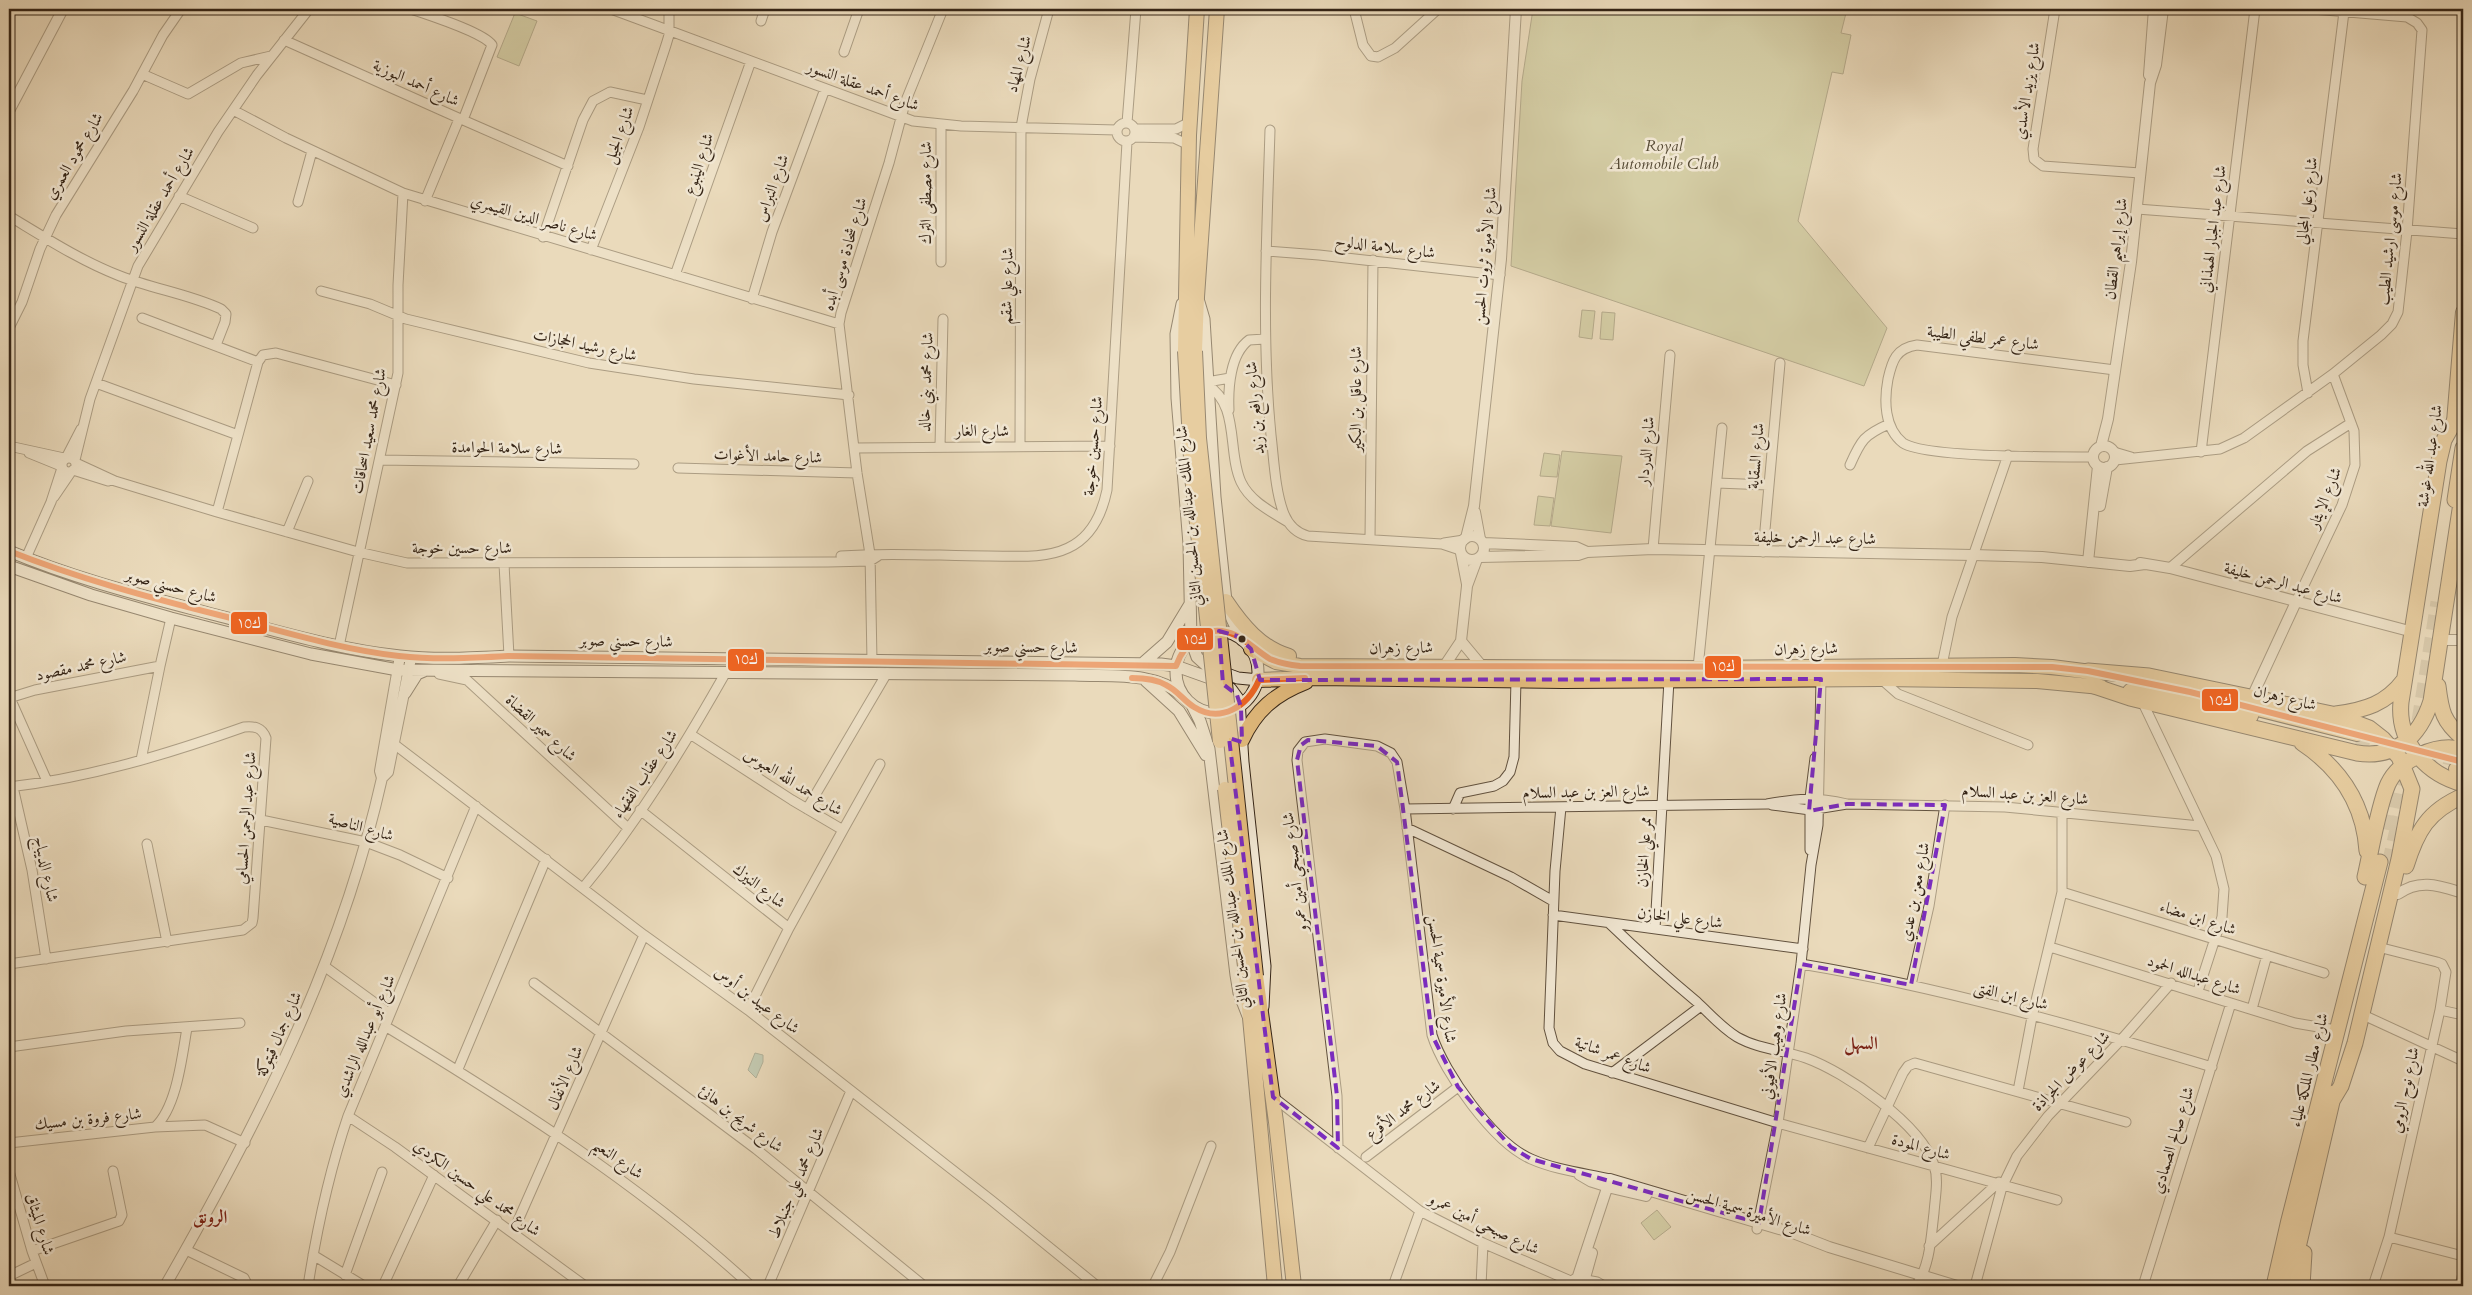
<svg xmlns="http://www.w3.org/2000/svg" width="2472" height="1295" viewBox="0 0 2472 1295" font-family="Cardo,Amiri,serif">
	<style>
		.green { fill: #bcbe8d; stroke: #787152 }
		.water { fill: #9ba; stroke: #717f6f }
		.lines { fill: none; stroke-linecap: round; stroke-linejoin: round }
		.primary-tunnel { stroke: #c6b69a; stroke-width: 14; stroke-dasharray: 14 7; stroke-linecap: butt }
		.motorway-tunnel { stroke: #c6b69a; stroke-width: 15; stroke-dasharray: 15 8; stroke-linecap: butt }
		.minor-casing { stroke: #62523f; stroke-width: 11 }
		.tertiary-casing { stroke: #62523f; stroke-width: 12 }
		.secondary-casing { stroke: #342416; stroke-width: 13 }
		.primary-casing { stroke: #342416; stroke-width: 16 }
		.trunk-casing { stroke: #342416; stroke-width: 16 }
		.motorway-casing { stroke: #342416; stroke-width: 17 }
		.minor { stroke: #f1e7d3; stroke-width: 9 }
		.tertiary { stroke: #f1e7d3; stroke-width: 10 }
		.secondary { stroke: #f1e7d3; stroke-width: 11 }
		.primary { stroke: #e5bd7e; stroke-width: 14 }
		.trunk { stroke: #e5bd7e; stroke-width: 14 }
		.motorway { stroke: #e5bd7e; stroke-width: 15 }
		.trunk-bridge-casing { stroke: #342416; stroke-width: 16; stroke-linecap: butt }
		.trunk-bridge { stroke: #e5bd7e; stroke-width: 14 }
		.bus-1-casing { stroke: #f1e7d3; stroke-width: 10 }
		.bus-1 { stroke: #f26522; stroke-width: 6 }
		.marked { fill: none; stroke: #7b2cbf; stroke-width: 4; stroke-dasharray: 10 6; stroke-linejoin: round }
		.bus-dot { fill: #342416; stroke: #f1e7d3; stroke-width: 2 }
		.labels { text-anchor: middle; dominant-baseline: central; stroke-width: 5; stroke-linejoin: round; paint-order: stroke }
		.street-label { font-size: 16px; fill: #342416; stroke: #f1e7d3 }
		.park-label { font-size: 16px; font-style: italic; fill: #564a34; stroke: #f1e7d3 }
		.neighbourhood-label { font-size: 18px; font-weight: bold; fill: #7a1f14; stroke: #f1e7d3 }
		.line-badge { stroke: #f1e7d3; stroke-width: 2 }
		.badge-label { font-size: 14px; text-anchor: middle; font-weight: bold; fill: #fff }
	</style>
	<rect width="100%" height="100%" fill="#eadabb"/>
	<filter id="stains"><feTurbulence type="fractalNoise" baseFrequency=".004" numOctaves="4"/><feColorMatrix values="0 0 0 0 .2 0 0 0 0 .09 0 0 0 0 .02 0 0 0 .5 -.17"/></filter>
	<radialGradient id="worn" r=".72"><stop offset=".6" stop-color="#630" stop-opacity="0"/><stop offset="1" stop-color="#630" stop-opacity=".3"/></radialGradient>
	<path class="green" d="M1533,9h314l-6,24 10,2 -8,39 -11,-2 -34,149 89,107 -23,58 -353,-120 11,-185z
		M515,13l22,8 -18,45 -22,-9z
		M1582,310l13,1 -3,28 -13,-2z
		M1602,312l13,1 -2,27 -13,-1z
		M1562,451l60,5 -11,77 -60,-7z
		M1544,453l16,2 -3,22 -17,-1z
		M1538,496l16,2 -4,28 -16,-1z
		M1657,1210l14,17 -17,13 -13,-17z"/>
	<path class="water" d="M755,1053l8,2v7l-7,16 -8,-8z"/>
	<g class="lines">
		<path class="primary-tunnel" d="M2356,741l35,10
			M2424,752l33,8"/>
		<path class="motorway-tunnel" d="M2419,721l19,-119
			M2388,830l13,-66
			M2389,864l11,-47"/>
		<defs>
			<path id="minor" d="M611,9l302,112 48,5 156,4
				M1354,9l9,36 8,11 7,1 17,-9 43,-39
				M2055,9l-22,140 1,10 9,7 97,7
				M761,21l4,-12
				M284,40l179,80 29,-75c-9,-13 -64,-30 -81,-36
				M844,52l15,-43
				M142,74l46,20 53,-31 30,-7
				M233,110l53,28 117,55 436,131
				M463,120l105,46
				M1117 132a9 9 0 1 1 18 0a9 9 0 1 1-18 0Z
				M1127,123l9,-114
				M941,125v137
				M1135,129h41l14,-7
				M1270,130c-3,102 -9,204 1,305 3,25 4,56 13,79 5,12 12,19 24,22l134,8 18,6
				M1134,137l40,1 15,7
				M179,196l74,32
				M425,201l34,-82
				M298,202l14,-51
				M2137,209l326,25
				M9,216c35,21 72,45 111,60 33,13 69,18 101,33l5,5 -1,8 -9,23
				M543,237l40,-117 10,-19 17,-9 37,8
				M591,250l48,-123 27,-82 3,-10v-26
				M1266,251l53,4 181,20
				M675,275l76,-214
				M321,291l49,13 36,15 183,44 105,16 155,16
				M752,299l20,-67 53,-143
				M142,318l116,44
				M9,328l13,-26 18,-53 16,-34 77,-124 30,-56 18,-26
				M1207,382l23,-4
				M96,383l142,52
				M1207,385c33,19 20,67 34,97 9,19 29,29 47,40
				M2308,393l-5,-28v-24l41,-329
				M1229,410c-1,-22 1,-56 20,-70l16,-1
				M9,446l55,12
				M940,446l3,-127
				M1020,446l1,-319 9,-48 19,-70
				M855,448l255,-2
				M2114,452l17,5
				M2201,452l54,-443
				M29,453l32,13
				M2093,457c-34,0 -168,1 -190,-14 -19,-15 -19,-43 -15,-64 4,-18 8,-31 29,-34l198,25
				M62 465a7 7 0 1 1 14 0a7 7 0 1 1-14 0Z
				M66,458l15,-29
				M75,460l15,-61 48,-133 80,-134 39,-57 52,-66
				M380,460l254,4
				M2115,460l105,-11 24,-11 89,-64 48,-39 11,-11 6,-12 9,-81 15,-201 -5,-7 -10,-6 -94,-8
				M76,463l39,18 102,31 141,40 49,11 421,-1 42,-1 8,-5
				M1850,465c11,-25 14,-30 39,-41
				M678,468l179,5
				M73,470l35,11
				M1717,483l51,2
				M54,497l17,-25
				M217,512l41,-150 5,-7 13,-2 120,32
				M287,532l21,-51
				M1370,539l3,-279
				M1444,543l20,-3
				M1653,549l17,-194
				M1763,552l17,-189
				M841,556c49,-4 99,0 148,0 26,0 56,3 79,-8 24,-11 34,-34 39,-58l20,-348
				M26,558l25,-56 11,-34
				M504,564l5,92
				M2170,568l137,-117 44,-28
				M2296,602l46,-97 13,-40 -1,-34 -21,-57
				M339,646l59,-273v-88l5,-92
				M872,661l-2,-107 -13,-81 -18,-149 2,-11 48,-150 16,-60 38,-94
				M1942,665l10,-48 56,-162
				M1698,668l24,-240
				M439,674l28,6 161,148
				M1881,679l17,15 130,51
				M9,698l26,-8 125,-24
				M10,698l37,83
				M2142,701l74,155 8,33 -2,28 -24,74
				M690,734l102,66 51,30 37,-66
				M394,744l250,191 104,75 243,190 106,86
				M141,760l19,-94 11,-48
				M9,787c80,-9 159,-33 235,-60 10,-1 18,0 22,11l-13,180 -1,5 -9,7 -234,34
				M13,787l19,83 14,89
				M1772,805l38,5 37,-6 158,3 195,19
				M1561,807l-6,64 -6,157 4,15 7,8 25,13 193,59 279,77
				M807,809l80,-136
				M1405,809l362,-5c32,-6 48,-7 80,0
				M1453,809l7,-16 34,-7 9,-5 7,-9 4,-15 2,-77
				M640,810l149,118 -41,82
				M261,820l105,22 34,13 48,23
				M1407,828l104,49 42,24
				M147,844l20,98
				M1810,850v-52l5,-40
				M583,888c55,-66 101,-142 143,-216
				M2062,892l262,81
				M1553,915l250,34
				M1610,924c28,27 57,53 87,78 13,12 25,26 40,35 21,12 46,13 69,21 39,14 115,66 128,107 5,15 1,32 0,48 -3,24 -4,53 -18,73
				M789,928l54,-98
				M1655,929l14,-249
				M2050,947l245,76 35,6
				M1801,964c139,23 276,62 411,103
				M324,966l66,48
				M534,983l222,166 168,137
				M1911,985l18,-79 16,-101
				M2252,1009l15,-54
				M2440,1010l23,5
				M2361,1014l102,47
				M385,1026c128,78 255,158 366,260
				M9,1047l117,-16 114,-8
				M458,1069l88,-210
				M1612,1073l89,-67
				M2018,1091l14,-74 30,-125v-80
				M1273,1097l147,114 63,32 90,39
				M348,1116l47,31 190,139
				M155,1127l50,-2 40,18
				M9,1143l146,-16c22,-20 27,-71 32,-99
				M1338,1148l-1,-52 -40,-336 1,-9 7,-9 20,-3 52,7 14,7 6,9 8,47 27,226c12,38 62,108 99,124 25,11 52,14 79,20
				M1868,1148l35,-75 5,-7 7,-3 211,59
				M1366,1157l92,-70
				M9,1171l23,80 13,35
				M1579,1175l12,7 16,5
				M1757,1229l21,-106 23,-159 10,-99 7,-40 3,-146
				M513,1232l131,-297
				M2389,1237l74,19
				M1929,1246l70,-64
				M186,1250l58,28 4,8
				M32,1251l87,-30 3,-6 -9,-44
				M313,1255l51,31
				M345,1275l37,-103
				M9,1276l27,-13
				M1586,1280l11,2 7,4
				M308,1286c9,-58 21,-114 40,-170l128,-310
				M383,1286l51,-111
				M458,1286l39,-66
				M768,1286l83,-195
				M1153,1286l17,-34 41,-106
				M1393,1286l27,-75
				M1481,1286l2,-43
				M1975,1286l27,-99 15,-31 31,-40 73,-76 50,-57
				M2143,1286l88,-283
				M2373,1286l16,-49 51,-227 6,-38 -4,-8 -5,-2 -59,-15
				M2460,1286l3,-13"/>
			<path id="tertiary" d="M2149,75l5,-66
				M9,111l54,-102
				M2093 457a11 11 0 1 1 22 0a11 11 0 1 1-22 0Z
				M2101,446l7,-27 23,-157 19,-179 6,-18 7,-56
				M2100,506l7,-39
				M1475,512l5,27
				M1460 548a12 12 0 1 1 24 0a12 12 0 1 1-24 0Z
				M1466,538l8,-32 27,-247 15,-250
				M1483,543l93,4 11,5
				M1461,553l6,31
				M1480,557l98,-2 9,-3 66,-3 320,6 69,2 88,9 15,-2
				M2088,562l10,-96
				M2140,563l30,5 243,64
				M2440,640h23
				M1461,641l20,24
				M1445,665l16,-24 6,-55 10,-27
				M2252,697l44,-95
				M382,778l6,-6 22,-109
				M2398,894c22,-16 42,-8 65,-1
				M1607,1187l39,9
				M1578,1276l32,-97 183,54 36,14 128,39
				M1585,1278l7,-25
				M165,1286c93,-162 176,-325 217,-508l-2,-7 20,-115
				M1575,1286l-1,-6 6,-4 6,4 -1,6"/>
			<path id="secondary" d="M1199,302l5,17 11,178 11,104 5,16 11,23
				M1182,304l-6,30 1,64 12,146 2,96 6,17 11,10 30,11 21,2
				M9,551c64,27 131,44 199,62 63,16 126,36 192,43 36,4 73,2 109,0l652,8 15,2 42,15 13,8 8,11 4,62 22,204 -2,41
				M9,566l82,29 80,23 140,36 87,16 677,5c35,2 80,-4 108,21
				M1176 672a41 41 0 1 1 82 0a41 41 0 1 1-82 0Z
				M1142,664l25,-22 23,-38
				M1146,681l33,30 27,44
				M405,693l12,-19 7,-3
				M1192,705l8,16 9,28 27,226 3,18 9,23"/>
			<path id="primary" d="M2454,422l9,-110
				M1226,601c16,24 35,47 63,55
				M1251,649l25,13 24,4 398,2 317,-3 37,2 47,6
				M1259,680l56,-2 248,3 317,-2 157,2 64,6
				M2130,691l54,10 67,15
				M2186,691l171,43
				M1242,740c14,-30 33,-46 64,-58
				M2456,769l7,2"/>
			<path id="trunk" d="M1185,351l4,-216 8,-126
				M1195,351l2,-54 20,-288
				M1246,975l29,311
				M1256,976l20,146 18,164"/>
			<path id="motorway" d="M2454,422l-10,18 -5,21 -38,241c-4,40 25,72 62,82
				M2455,500l8,-52
				M2088,671l61,5 183,38 37,14 14,11 16,18 13,32 -13,70 -44,184 -14,43 -9,15
				M2091,685l39,13 227,55c39,6 63,-17 74,-52l32,-211
				M2438,686c3,25 5,36 25,52
				M2336,714c29,-4 50,-10 68,-34
				M2302,743c39,26 62,61 65,108
				M2406,866c11,-35 22,-55 57,-70
				M2365,877c6,-26 13,-70 23,-93 12,-25 50,-42 75,-34
				M2274,1286l15,-66 91,-358
				M2289,1286l45,-193
				M2302,1286l2,-33"/>
		</defs>
		<use href="#minor" class="minor-casing"/>
		<use href="#tertiary" class="tertiary-casing"/>
		<use href="#secondary" class="secondary-casing"/>
		<use href="#primary" class="primary-casing"/>
		<use href="#trunk" class="trunk-casing"/>
		<use href="#motorway" class="motorway-casing"/>
		<use href="#minor" class="minor"/>
		<use href="#tertiary" class="tertiary"/>
		<use href="#secondary" class="secondary"/>
		<use href="#primary" class="primary"/>
		<use href="#trunk" class="trunk"/>
		<use href="#motorway" class="motorway"/>
		<defs>
			<path id="trunk-bridge" d="M1185,351l7,125 28,265
				M1195,351l4,87 57,538
				M1225,789l11,96
				M1238,906l8,69"/>
		</defs>
		<use href="#trunk-bridge" class="trunk-bridge-casing"/>
		<use href="#trunk-bridge" class="trunk-bridge"/>
		<defs>
			<path id="bus-1" d="M9,551c68,27 138,46 210,64 59,15 119,34 180,41 37,4 73,2 110,0l667,10c9,-25 32,-44 59,-31 13,6 23,17 35,24 10,4 20,6 30,7l752,1 36,4 102,21 273,70
				M1132,678c12,0 24,1 34,7 11,5 18,16 28,22 27,17 54,-1 65,-27l46,-2"/>
		</defs>
		<use href="#bus-1" class="bus-1-casing"/>
		<use href="#bus-1" class="bus-1"/>
	</g>
	<path d="M0 0H2472V1295H0ZM1219,631l18,5 14,13 9,31 561,-1 -12,132 38,-7 98,1 -34,180 -110,-21 -42,259 -228,-64 -20,-12 -53,-60 -26,-52 -35,-273 -20,-16 -69,-6 -7,5 -4,15 40,336 1,52 -65,-51 -44,-359 13,4 -1,-35 -4,-12 -14,-11z" fill="#eadabb" fill-opacity=".55" fill-rule="evenodd"/>
	<path class="marked" d="M1219,631l18,5 14,13 9,31 561,-1 -12,132 38,-7 98,1 -34,180 -110,-21 -42,259 -228,-64 -20,-12 -53,-60 -26,-52 -35,-273 -20,-16 -69,-6 -7,5 -4,15 40,336 1,52 -65,-51 -44,-359 13,4 -1,-35 -4,-12 -14,-11z"/>
	<circle class="bus-dot" cx="1242" cy="639" r="4.5"/>
	<g class="labels">
		<g class="street-label">
			<text transform="translate(1019 64) rotate(-75)">شارع المهاد</text>
			<text transform="translate(416 83) rotate(24)">شارع أحمد البوزية</text>
			<text transform="translate(863 86) rotate(20)">شارع أحمد عقلة النسور</text>
			<text transform="translate(2027 91) rotate(-81)">شارع يزيد الأسدي</text>
			<text transform="translate(619 135) rotate(-70)">شارع الجيل</text>
			<text transform="translate(74 156) rotate(-59)">شارع محمود العمري</text>
			<text transform="translate(699 164) rotate(-72)">شارع الينبوع</text>
			<text transform="translate(772 188) rotate(-70)">شارع النبراس</text>
			<text transform="translate(926 193) rotate(-90)">شارع مصطفى الترك</text>
			<text transform="translate(160 199) rotate(-59)">شارع أحمد عقلة النسور</text>
			<text transform="translate(2307 201) rotate(-83)">شارع زعل المجالي</text>
			<text transform="translate(534 218) rotate(16)">شارع ناصر الدين القيمري</text>
			<text transform="translate(2213 229) rotate(-83)">شارع عبد الجبار الهمذاني</text>
			<text transform="translate(2390 239) rotate(-84)">شارع موسى ارشيد الطيب</text>
			<text transform="translate(1385 247) rotate(7)">شارع سلامة الدلوح</text>
			<text transform="translate(2116 249) rotate(-83)">شارع إبراهيم القطان</text>
			<text transform="translate(845 254) rotate(-73)">شارع شحادة موسى أبده</text>
			<text transform="translate(1485 256) rotate(-85)">شارع الأميرة ثروت الحسن</text>
			<text transform="translate(1007 286) rotate(-89)">شارع علي شقم</text>
			<text transform="translate(1983 338) rotate(7)">شارع عمر لطفي الطيبة</text>
			<text transform="translate(585 345) rotate(12)">شارع رشيد الحجازات</text>
			<text transform="translate(926 382) rotate(-88)">شارع محمد بني خالد</text>
			<text transform="translate(1356 399) rotate(-90)">شارع عاقل بن البكير</text>
			<text transform="translate(1255 408) rotate(-95)">شارع رافع بن زيد</text>
			<text transform="translate(369 431) rotate(-79)">شارع محمد سعيد اسحاقات</text>
			<text x="982" y="431">شارع الغار</text>
			<text transform="translate(1093 446) rotate(-85)">شارع حسين خوجة</text>
			<text transform="translate(507 448) rotate(1)">شارع سلامة الحوامدة</text>
			<text transform="translate(1646 451) rotate(-85)">شارع الدردار</text>
			<text transform="translate(768 456) rotate(2)">شارع حامد الأغوات</text>
			<text transform="translate(1756 456) rotate(-85)">شارع السقاية</text>
			<text transform="translate(2430 456) rotate(-82)">شارع عبد الله غوشة</text>
			<text transform="translate(2325 498) rotate(-68)">شارع الإيثار</text>
			<text transform="translate(1189 516) rotate(-95)">شارع الملك عبدالله بن الحسين الثاني</text>
			<text transform="translate(1815 538) rotate(1)">شارع عبد الرحمن خليفة</text>
			<text x="462" y="548">شارع حسين خوجة</text>
			<text transform="translate(2283 583) rotate(15)">شارع عبد الرحمن خليفة</text>
			<text transform="translate(171 586) rotate(15)">شارع حسني صوبر</text>
			<text transform="translate(626 641) rotate(1)">شارع حسني صوبر</text>
			<text transform="translate(1031 647) rotate(1)">شارع حسني صوبر</text>
			<text transform="translate(1401 648) rotate(-1)">شارع زهران</text>
			<text transform="translate(1806 649) rotate(-1)">شارع زهران</text>
			<text transform="translate(81 666) rotate(-12)">شارع محمد مقصود</text>
			<text transform="translate(2285 698) rotate(14)">شارع زهران</text>
			<text transform="translate(541 728) rotate(43)">شارع سمير القضاة</text>
			<text transform="translate(645 774) rotate(-56)">شارع عقاب الفقهاء</text>
			<text transform="translate(793 782) rotate(32)">شارع حمد الله العبوس</text>
			<text transform="translate(1586 792) rotate(-1)">شارع العز بن عبد السلام</text>
			<text transform="translate(2025 795) rotate(4)">شارع العز بن عبد السلام</text>
			<text transform="translate(246 818) rotate(-86)">شارع عبد الرحمن الحسامي</text>
			<text transform="translate(361 827) rotate(16)">شارع الناصية</text>
			<text transform="translate(1644 852) rotate(-87)">ممر علي الخازن</text>
			<text transform="translate(46 869) rotate(78)">شارع الديباج</text>
			<text transform="translate(1295 872) rotate(-97)">شارع صبحي أمين عمرو</text>
			<text transform="translate(759 886) rotate(38)">شارع النيزك</text>
			<text transform="translate(1915 892) rotate(-79)">شارع معن بن عدي</text>
			<text transform="translate(1680 918) rotate(7)">شارع علي الخازن</text>
			<text transform="translate(2198 918) rotate(18)">شارع ابن مضاء</text>
			<text transform="translate(1233 919) rotate(-97)">شارع الملك عبدالله بن الحسين الثاني</text>
			<text transform="translate(2194 975) rotate(18)">شارع عبدالله الحمود</text>
			<text transform="translate(1442 979) rotate(82)">شارع الأميرة سمية الحسن</text>
			<text transform="translate(2011 996) rotate(14)">شارع ابن الفتى</text>
			<text transform="translate(757 1000) rotate(37)">شارع عبيد بن أوس</text>
			<text transform="translate(279 1034) rotate(-66)">شارع جمال قيتوكة</text>
			<text transform="translate(365 1036) rotate(-67)">شارع أبو عبدالله الراشدي</text>
			<text transform="translate(1774 1046) rotate(-82)">شارع وهيب الأفيوني</text>
			<text transform="translate(1613 1055) rotate(20)">شارع عمر شاتية</text>
			<text transform="translate(2309 1070) rotate(-76)">شارع مطار الملكة علياء</text>
			<text transform="translate(2071 1071) rotate(-46)">شارع عوض الجراذة</text>
			<text transform="translate(565 1078) rotate(-67)">شارع الأنفال</text>
			<text transform="translate(2405 1090) rotate(-78)">شارع نوح الرومي</text>
			<text transform="translate(1403 1110) rotate(-37)">شارع محمد الأقرع</text>
			<text transform="translate(88 1119) rotate(-6)">شارع فروة بن مسيك</text>
			<text transform="translate(741 1119) rotate(37)">شارع شريح بن هانئ</text>
			<text transform="translate(2173 1140) rotate(-73)">شارع صالح الصمادي</text>
			<text transform="translate(1921 1147) rotate(16)">شارع المودة</text>
			<text transform="translate(618 1159) rotate(35)">شارع النعيم</text>
			<text transform="translate(796 1183) rotate(-67)">شارع محمد علي جنبلاط</text>
			<text transform="translate(477 1188) rotate(36)">شارع محمد علي حسين الكردي</text>
			<text transform="translate(1749 1212) rotate(17)">شارع الأميرة سمية الحسن</text>
			<text transform="translate(40 1224) rotate(73)">شارع الميثاق</text>
			<text transform="translate(1484 1224) rotate(26)">شارع صبحي أمين عمرو</text>
		</g>
		<g class="park-label">
			<text x="1664" y="146">Royal<tspan x="1664" dy="18">Automobile Club</tspan></text>
		</g>
		<g class="neighbourhood-label">
			<text x="1861" y="1043">السهل</text>
			<text x="210" y="1217">الرونق</text>
		</g>
	</g>
	<g class="line-badge">
		<rect x="230" y="611" width="38" height="24" rx="5" fill="#f26522"/>
		<rect x="1176" y="627" width="38" height="24" rx="5" fill="#f26522"/>
		<rect x="727" y="648" width="38" height="24" rx="5" fill="#f26522"/>
		<rect x="1704" y="655" width="38" height="24" rx="5" fill="#f26522"/>
		<rect x="2201" y="688" width="38" height="24" rx="5" fill="#f26522"/>
	</g>
	<g class="badge-label">
		<text x="249" y="628">ك١٥</text>
		<text x="1195" y="644">ك١٥</text>
		<text x="746" y="664">ك١٥</text>
		<text x="1723" y="671">ك١٥</text>
		<text x="2220" y="705">ك١٥</text>
	</g>
	<rect width="2472" height="1295" fill="none" stroke="#eadabb" stroke-width="30"/>
	<rect x="10" y="10" width="2452" height="1275" fill="none" stroke="#342416" stroke-width="2.5"/>
	<rect x="15" y="15" width="2442" height="1265" fill="none" stroke="#342416"/>
	<rect width="100%" height="100%" filter="url(#stains)"/>
	<rect width="100%" height="100%" fill="url(#worn)"/>
</svg>
